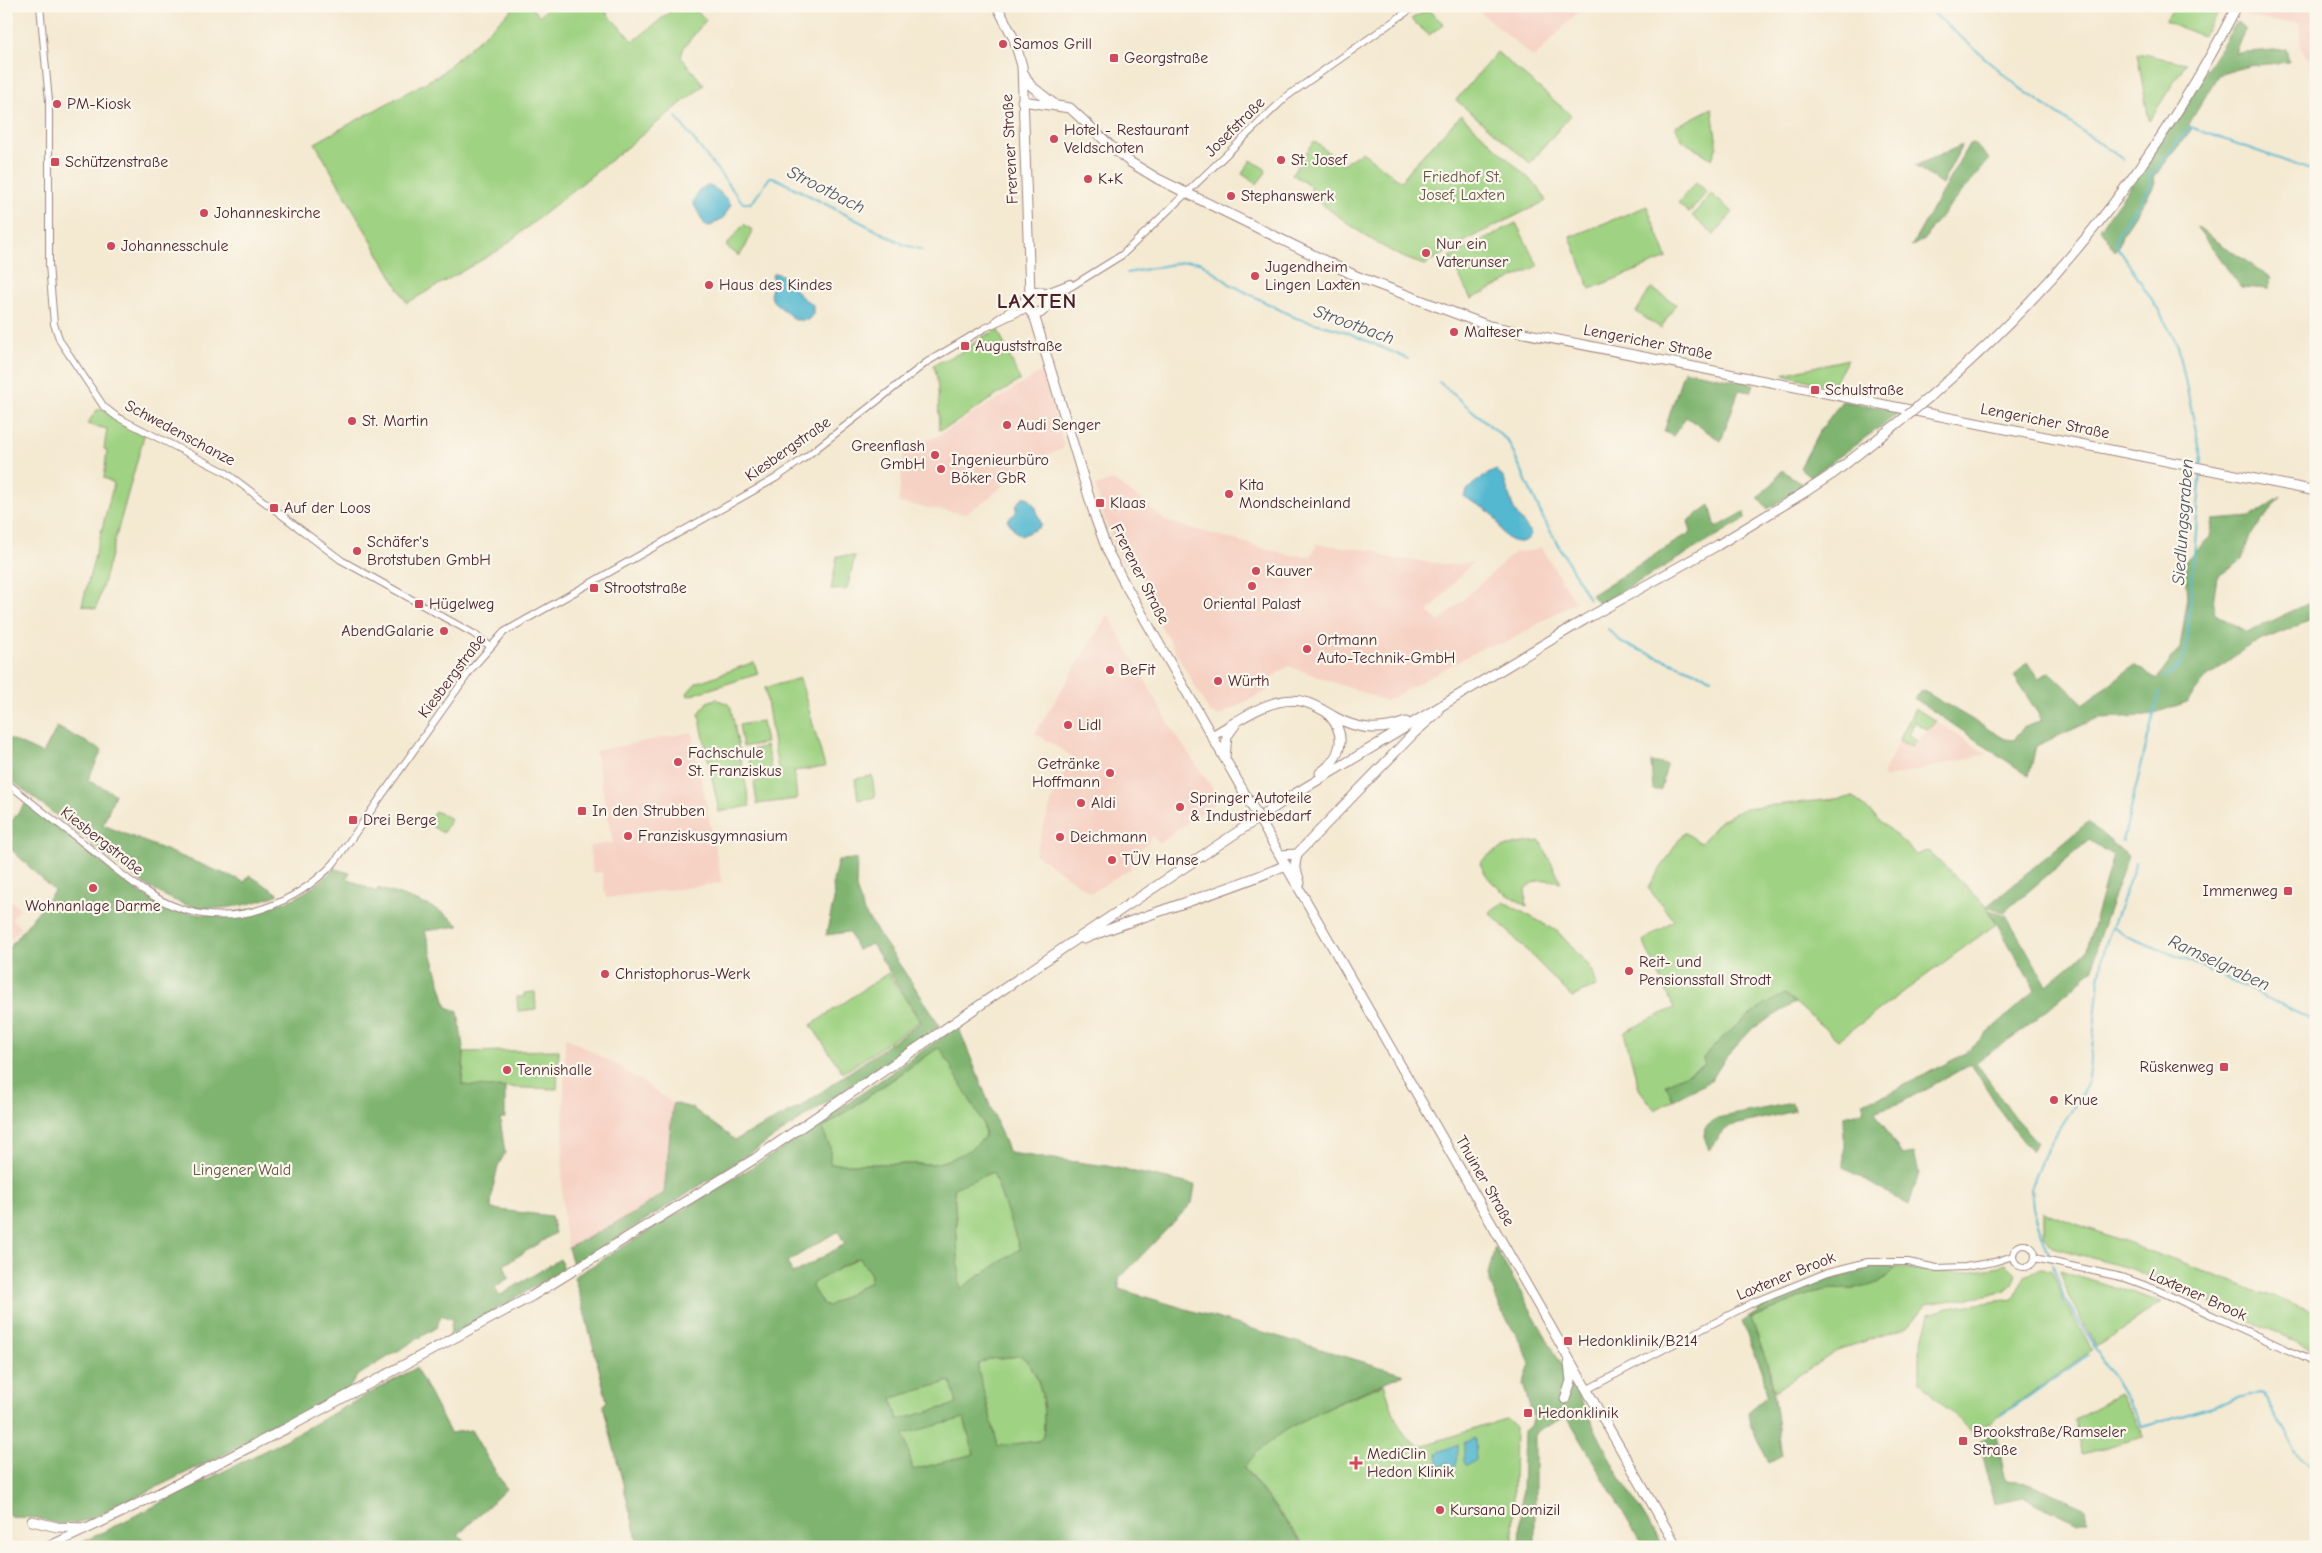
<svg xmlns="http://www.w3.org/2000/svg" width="2322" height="1553" viewBox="0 0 2322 1553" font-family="'Comic Neue',sans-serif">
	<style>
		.built { fill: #f6d2c4 }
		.green { fill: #9fd282; stroke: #747856 }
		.forest { fill: #7fb470; stroke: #646a4e; fill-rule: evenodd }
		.water { fill: #52b8d0; stroke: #4e6c7e }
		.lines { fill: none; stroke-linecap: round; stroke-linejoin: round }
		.stream { stroke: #52b8d0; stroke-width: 2 }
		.minor-casing { stroke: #9f847e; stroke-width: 8 }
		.major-casing { stroke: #9f847e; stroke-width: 11 }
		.minor { stroke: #fff; stroke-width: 6 }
		.major { stroke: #fff; stroke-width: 9 }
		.major-bridge-casing { stroke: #9f847e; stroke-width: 11; stroke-linecap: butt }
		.major-bridge { stroke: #fff; stroke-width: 9 }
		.poi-dot { fill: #d1495b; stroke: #fbf7ec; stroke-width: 2 }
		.labels { text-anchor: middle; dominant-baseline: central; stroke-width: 4.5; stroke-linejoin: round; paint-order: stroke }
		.poi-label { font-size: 16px; fill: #4a1f2b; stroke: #fbf7ec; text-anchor: start }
		.street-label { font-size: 16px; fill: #4a1f2b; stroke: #fbf7ec }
		.park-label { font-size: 16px; fill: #645545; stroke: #fbf7ec }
		.water-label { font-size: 18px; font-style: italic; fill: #4d5565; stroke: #fbf7ec }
		.district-label { font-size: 21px; font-weight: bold; letter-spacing: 1px; fill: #4a1f2b; stroke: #fbf7ec }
	</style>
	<rect width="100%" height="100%" fill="#fbf7ec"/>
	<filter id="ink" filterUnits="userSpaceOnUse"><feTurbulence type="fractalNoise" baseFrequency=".02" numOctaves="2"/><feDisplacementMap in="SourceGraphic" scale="10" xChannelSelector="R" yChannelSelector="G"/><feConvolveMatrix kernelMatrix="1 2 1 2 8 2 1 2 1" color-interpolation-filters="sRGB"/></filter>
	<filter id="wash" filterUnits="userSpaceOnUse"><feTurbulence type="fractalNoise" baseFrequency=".0096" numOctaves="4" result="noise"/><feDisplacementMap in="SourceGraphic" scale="20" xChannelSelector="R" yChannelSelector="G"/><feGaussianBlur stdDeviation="1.12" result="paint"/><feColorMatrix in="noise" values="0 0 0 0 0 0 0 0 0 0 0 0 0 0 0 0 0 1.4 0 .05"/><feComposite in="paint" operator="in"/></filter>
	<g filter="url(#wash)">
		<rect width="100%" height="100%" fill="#f4e9d1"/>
		<path class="built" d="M1473,6h111l-50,52z
			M2230,6h86v61l-15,-18 -2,-27h-26l-25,-6z
			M1042,371l22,73 -1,5 -24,9 -12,8 -42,35 -20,13 -67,-11 6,-52 36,-16z
			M1113,480l30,21 22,20 125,34 21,1 6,-12 60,7 7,6 68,8 21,-3 -45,50 11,10 76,-70 17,-1 9,-4 34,55 -71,42 -18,2 -100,55 -98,-35 -17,12 1,10 -53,28 -9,-3 -57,-101 -7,-19v-8l-9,-18h-9l-6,-4 -16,-39 -11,-38z
			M1108,614l67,120 45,65 -60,44 -8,-7 -22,26 1,6 -40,25 -56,-39 18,-57 18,-41 -36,-23z
			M1936,721l51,33 -103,24 -1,-5 16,-32 13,6z
			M692,732l30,151 -116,15 -4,-26 -9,1 -4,-27 24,-3 -18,-92z
			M6,896l14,12 -9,11 10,9 -15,17z
			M565,1037l52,28 56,38 -9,90 -35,23 -61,32 -4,-22 -2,-35z"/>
		<path class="green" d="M516,6h14l9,10 11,-10h53l5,9 26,26 43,-35h9l7,7 3,-3 10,10 -22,27 -3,10 23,28 -205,165 -92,53 -92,-160 124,-68z
			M2175,6h40l5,5 -18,25 -37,-15z
			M1428,10l16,14 -15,11 -18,-16z
			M1497,52l74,63 -41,48 -74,-63z
			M2137,53l49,10 -37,58z
			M1712,108l5,38 -5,13 -29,-18 -8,-14z
			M1461,115l77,72 8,14 -72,35 -49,29c-41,-11 -82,-46 -117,-71l4,-6 -20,-14 22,-33 29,23 19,-12 39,29 15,-19z
			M1251,160l14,9 1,3 -9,12 -15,-10z
			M1696,182l11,10 -18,21 -11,-10z
			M1711,194l22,18 -19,23 -22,-19z
			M1647,206l20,52 -77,31 -20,-52z
			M1516,223l22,43 -67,33 -22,-42z
			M744,224l8,6 -6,16 -7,10 -13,-10z
			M1651,288l25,16 -15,24 -25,-16z
			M998,330l22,50 -70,46 -11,4c-1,-17 1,-53 -6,-65l29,-13 20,-15z
			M1848,359l-16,28 -49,-13z
			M102,409l43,23 -49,177 -14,-4 32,-122 -10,-5 3,-28 -3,-1 3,-20 -20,-5 10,-14z
			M837,556h18l-8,33 -16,1z
			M754,662l4,12 -70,22 -1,-3 9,-10z
			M800,678l25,89 -31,4 3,28 -40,5 -3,-22 25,-6 -14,-88z
			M716,699l12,5 3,4 19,98 -31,6 -20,-98 8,-12z
			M1915,708l21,13 -8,9 -13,-8 -7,12 9,7 -5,6 -13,-6z
			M762,721l4,22 -23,4 -4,-22z
			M766,746l6,25 -19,4 -6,-24z
			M872,776l3,21 -17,3 -3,-21z
			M1854,797l62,57 12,-3 59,55 9,18 -158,116 -53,-46 -62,43 -20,21 2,7 -39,19 7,16 -18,10 -16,-21 -15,-57 50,-24 -31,-67 31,-21 -26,-32 36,-56 17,11 19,-22 25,-13z
			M435,811l16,8 -8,14 -15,-9z
			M1540,841l21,41c-16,-3 -25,-4 -36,8l2,16c-20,-12 -38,-20 -47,-43 16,-18 37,-19 60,-22z
			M1504,902l53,29 35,38 5,17 -25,11 -83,-85z
			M888,973l32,48 -77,52 -32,-48z
			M535,992l1,17 -18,2 -1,-14h7v-4z
			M938,1048l4,2 41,73 2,13c-12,15 -33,24 -52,28h-104l1,-17 -8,-18z
			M559,1050l-2,39 -95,-3 2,-34z
			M993,1172l27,77 -60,40 -6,-102z
			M2044,1212l272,101v37l-184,-81 -80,-22 -8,-12z
			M858,1258c7,2 14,15 13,23l-43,25h-5l-11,-19 1,-4z
			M2006,1264l10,9 -4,11 -7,8 -78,12 -19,23 -68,22 -66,42 -4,-19 -19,-54c23,-9 47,-21 70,-27 32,-7 50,5 76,-24 38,6 72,9 109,-3z
			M2042,1268l10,3 12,30 28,49 -119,84 -54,-53v-26l11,-41 18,-6 65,-9 12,-24z
			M2060,1270l102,32 -66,45 -27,-50z
			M1021,1356c22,18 25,55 22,81l-5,4 -40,5 -20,-76v-6l11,-5z
			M951,1381l6,23 -59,16 -6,-22z
			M1384,1384c8,21 13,54 37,62l85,-27 9,8 -2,120h-207l-62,-80c30,-42 94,-63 140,-83z
			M2119,1395l22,34 2,8 -60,17 -9,-35z
			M964,1418l10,36 -61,16 -10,-36z"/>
		<path class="forest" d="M2237,22l8,7 -10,24 51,-4 3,13 -41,4 -30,9 -29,49 2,6 -37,47 1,8 -33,50 -3,11 -4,5 -15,-22 37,-52z
			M1973,143l17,16 -59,69 -5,10 -15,9 58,-103z
			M1962,145l-20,39 -27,-18z
			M2196,227l75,51 -2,11 -28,-2z
			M1684,370l70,14 -3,8 -12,-2 -18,51 -35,-24 -13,19 -9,-4z
			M1842,401l60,10 -91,66 -11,-9 19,-36z
			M1782,470l22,15 -36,24 -10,-12 16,-15z
			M2281,497l-31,39 -8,24 -25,17 -4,26 2,11 32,18 69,-32v18l-66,27 -45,34 -18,23 -41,14 -48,2 -62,28 -7,30 -115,-78 8,-8 83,49 9,1 9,-12 19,-8 -28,-44 13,-14 11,16 12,-6 34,32 50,-39 23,14 23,-31 7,-45 -2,-42 25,-24 3,-17 38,-3z
			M1710,505l6,23 28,-16 1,7 -146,86 -8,-10 100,-63 -3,-11z
			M57,727l45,23 -14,30 27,14 -12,31 142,57 4,-7 30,19c-27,11 -67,20 -95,10 -15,-5 -28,-13 -42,-21l-136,-107v-39l37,17z
			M1651,762l16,3 -6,25h-8z
			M26,803l115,91c45,24 67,25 115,14 11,-2 24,-4 34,-8 17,-7 31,-20 45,-31l15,4 -3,5 29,14 2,-4c23,8 66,19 81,38l-34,5 22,76 11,4 6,43 -2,31 43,3v30l-5,1 5,34 -7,13 -6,26 -1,17 60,7 4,17 -51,32 5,13 -14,9 4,9 61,-37 3,11 -113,66 2,-17 -11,-4 -4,12 -80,49 -10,15 -112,58 -144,70 -16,4 -17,1 -21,-6 -27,-1 -4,-7v-558l48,-61 -48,-47v-16z
			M2088,822l40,34 -30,84 -5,30 -66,57 -51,35 38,55 23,25 -6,9 -25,-32 -35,-55 -69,38 -27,10 27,43 12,-2 5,20 -10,32 -65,-37v-52l19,-5 1,-10 22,-6 78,-41 71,-64 -46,-80 17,5 41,70 39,-33 27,-97 -24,-15 -85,72 -17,-6z
			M857,859l-1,29 8,24 67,99 8,15c-120,82 -241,164 -366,238l-5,-16 61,-32 35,-23 9,-90 19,5 43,32 65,-33 121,-85 -49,-78 -15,6 -8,-18 -23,3 8,-35 -1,-19 5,-21z
			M1785,994l10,9 -43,26 -26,28 -15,24 -38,19 -7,-16 39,-19 -2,-7c28,-30 46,-45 82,-64z
			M958,1026l51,127 98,13 88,19 -3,18 -73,76v10l285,85c-48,22 -130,50 -160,94l61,79h-666l-36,-142 4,-4 -24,-95 -9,-29 214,-132zM938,1048l4,3 41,72 2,13c-12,15 -33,24 -51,28h-104v-17l-8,-19zM993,1172l27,77 -60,40 -6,-101zM838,1231l7,13 -52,30 -6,-12zM860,1258l11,17 -1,7 -42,24 -5,-1 -11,-18 1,-4 42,-24zM1021,1356c22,17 25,55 22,81l-5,4 -40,5 -20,-76v-6l11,-5zM951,1381l6,23 -59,16 -6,-22zM964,1418l10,36 -61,16 -9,-36z
			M1792,1103l3,8 -65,15 -10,8 -11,16 -5,-14 1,-8 12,-10z
			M1495,1247l76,134 44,88 45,73 8,5h-25l-76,-131 -32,17v114h-15l4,-116 6,-5 3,-9 -10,-33 7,-20 -6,-16 -24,-40 -10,-25 -2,-9z
			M1873,1266l24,1c-26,29 -44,17 -76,24 -23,6 -47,18 -70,27l19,54 12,84 -13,7 -19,-38 -2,-13 19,-16 -4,-23 -21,-51 16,-10v-5c37,-18 75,-36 115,-41z
			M416,1368l34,65 21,-3 35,59 -48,46 14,12h-399l195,-98z
			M1995,1430l11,51 22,2 58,26 2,13h-8l-56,-24 -29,6 -16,-63z"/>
		<path class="water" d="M706,186c10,-1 18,11 25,18l-7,13 -13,9 -6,-1 -12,-22 6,-13z
			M774,273c14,1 17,13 25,21 4,5 9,7 14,11v9l-5,6h-13l-22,-19 -3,-7 4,-12 -2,-6z
			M1497,470l7,9 10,31 17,24c-2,5 -6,8 -12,8 -20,-1 -16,-18 -28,-29 -8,-6 -18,-11 -27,-16 0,-9 25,-25 33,-27z
			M1023,497h5l8,11 5,16 -1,3 -19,9 -5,-4 -9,-12 9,-7 1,-9z
			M1475,1438l1,22 -9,6 -3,-4v-19z
			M1458,1444l-2,21 -4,2 -5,-4 -5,4 -4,-1 -1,-13z"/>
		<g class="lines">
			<path class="stream" d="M1925,6l95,82 104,72
				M676,117l67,86h7l4,-3 16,-23h3l132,68 17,5
				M1127,273l62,-12 11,1 30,22 66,34 48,13 64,28
				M1439,382l69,59 35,77 46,81
				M2201,465l1,-5 -24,-114 -20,-37 -41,-63v-11l35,-51 -3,-6 41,-51 126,45
				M1608,629l14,14 89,35
				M2164,678l17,-14 5,-11 15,-183
				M2123,841l36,-149
				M2112,927l14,9 73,29 117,57
				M2051,1260l-18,-51 -2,-21 17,-41 35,-55 6,-13 10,-99 6,-34 31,-83
				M2053,1265l11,32 78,129 117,-33 4,1 37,64 16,12
				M2002,1415l86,-60"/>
		</g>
	</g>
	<g filter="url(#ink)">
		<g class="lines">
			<defs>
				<path id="minor" d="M40,6l9,95v164l5,59 6,17 44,66 13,10 108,55 116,88 133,74 16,12
					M1044,293l26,-10
					M1048,301l74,-46 164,-158 129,-91
					M996,320l29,-20
					M6,782c27,22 54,43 81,64 30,24 58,51 95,63 55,19 114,-6 152,-46l139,-196 31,-35 272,-154 27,-19 124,-97 58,-34 36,-17 8,-1
					M2013 1256a11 11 0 1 1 22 0a11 11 0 1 1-22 0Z
					M2035,1258l90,20 30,11 161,74
					M1586,1390l168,-88 74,-30 40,-10h40l29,6 28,-1 29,-5 19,-6"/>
				<path id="major" d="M997,6l17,33 8,27 8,227
					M1024,74l6,11 24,19
					M1022,101l48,7 44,41 16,13 28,17 198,97 133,50 827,165
					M1031,312l9,1 6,-5 1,-10 -6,-6 -11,1 -4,4 -1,7 10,14 61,202 12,32 18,34 123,215
					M1933,394c126,-108 229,-240 304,-388
					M1212,736c27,-15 57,-40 89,-35 11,2 22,9 32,15 24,14 47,16 73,6
					M1225,757l2,-21 8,-11
					M1320,773c21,-15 28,-37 9,-58
					M1266,831l411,716
					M1297,854l-2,11 5,18
					M1280,855l17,-1 117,-121 24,-21
					M1084,939c66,-27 136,-45 202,-74
					M1565,1399l6,-18 -2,-17
					M32,1521l25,6 27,1
					M48,1547l72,-34 167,-85 245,-132 224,-138 309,-211 228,-152 291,-175 134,-75 87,-53 29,-19 74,-58"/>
			</defs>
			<use href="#minor" class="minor-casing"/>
			<use href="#major" class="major-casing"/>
			<use href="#minor" class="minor"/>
			<use href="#major" class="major"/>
			<defs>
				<path id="major-bridge" d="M1908,415l25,-21
					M1249,801l17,30"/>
			</defs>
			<use href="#major-bridge" class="major-bridge-casing"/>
			<use href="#major-bridge" class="major-bridge"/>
		</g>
	</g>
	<g class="poi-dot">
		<circle cx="1003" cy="44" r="5"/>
		<rect x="1109" y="53" width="10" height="10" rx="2.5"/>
		<circle cx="57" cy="104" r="5"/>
		<circle cx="1054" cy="139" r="5"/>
		<circle cx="1281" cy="160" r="5"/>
		<rect x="50" y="157" width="10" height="10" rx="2.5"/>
		<circle cx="1088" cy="179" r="5"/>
		<circle cx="1231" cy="196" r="5"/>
		<circle cx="204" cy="213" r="5"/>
		<circle cx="111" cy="246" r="5"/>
		<circle cx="1426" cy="253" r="5"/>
		<circle cx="1255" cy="276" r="5"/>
		<circle cx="709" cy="285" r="5"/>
		<circle cx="1454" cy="332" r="5"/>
		<rect x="960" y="341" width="10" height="10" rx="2.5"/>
		<rect x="1810" y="385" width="10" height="10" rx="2.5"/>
		<circle cx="352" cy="421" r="5"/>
		<circle cx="1007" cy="425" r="5"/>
		<circle cx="935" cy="455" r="5"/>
		<circle cx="941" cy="469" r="5"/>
		<circle cx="1229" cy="494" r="5"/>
		<rect x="1095" y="498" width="10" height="10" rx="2.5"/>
		<rect x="269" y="503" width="10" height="10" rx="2.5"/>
		<circle cx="357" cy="551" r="5"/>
		<circle cx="1256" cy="571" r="5"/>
		<circle cx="1252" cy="586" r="5"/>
		<rect x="589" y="583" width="10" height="10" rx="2.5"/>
		<rect x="414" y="599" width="10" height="10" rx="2.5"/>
		<circle cx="444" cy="631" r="5"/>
		<circle cx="1307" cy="649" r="5"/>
		<circle cx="1110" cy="670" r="5"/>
		<circle cx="1218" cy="681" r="5"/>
		<circle cx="1068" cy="725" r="5"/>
		<circle cx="678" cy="762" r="5"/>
		<circle cx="1110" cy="773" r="5"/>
		<circle cx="1081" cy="803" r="5"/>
		<circle cx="1180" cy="807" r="5"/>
		<rect x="577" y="806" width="10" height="10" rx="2.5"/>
		<rect x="348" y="815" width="10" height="10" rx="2.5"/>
		<circle cx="628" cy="836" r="5"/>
		<circle cx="1060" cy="837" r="5"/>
		<circle cx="1112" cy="860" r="5"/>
		<circle cx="93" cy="888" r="5"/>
		<rect x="2283" y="886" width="10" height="10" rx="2.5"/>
		<circle cx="1629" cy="971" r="5"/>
		<circle cx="605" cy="974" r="5"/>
		<rect x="2219" y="1062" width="10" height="10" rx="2.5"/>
		<circle cx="507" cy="1070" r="5"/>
		<circle cx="2054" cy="1100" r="5"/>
		<rect x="1563" y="1336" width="10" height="10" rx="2.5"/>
		<rect x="1523" y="1408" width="10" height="10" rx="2.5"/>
		<rect x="1958" y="1436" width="10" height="10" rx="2.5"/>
		<path d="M1353.5 1455.5h5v5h5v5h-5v5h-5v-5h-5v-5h5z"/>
		<circle cx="1440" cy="1510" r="5"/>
	</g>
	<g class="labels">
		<g class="poi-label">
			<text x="1013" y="44">Samos Grill</text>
			<text x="1124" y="58">Georgstraße</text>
			<text x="67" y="104">PM-Kiosk</text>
			<text x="1064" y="130">Hotel - Restaurant<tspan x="1064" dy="18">Veldschoten</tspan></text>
			<text x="1291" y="160">St. Josef</text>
			<text x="65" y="162">Schützenstraße</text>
			<text x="1098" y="179">K+K</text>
			<text x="1241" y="196">Stephanswerk</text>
			<text x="214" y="213">Johanneskirche</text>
			<text x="1436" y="244">Nur ein<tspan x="1436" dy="18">Vaterunser</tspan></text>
			<text x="121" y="246">Johannesschule</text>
			<text x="1265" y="267">Jugendheim<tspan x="1265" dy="18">Lingen Laxten</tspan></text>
			<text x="719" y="285">Haus des Kindes</text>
			<text x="1464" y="332">Malteser</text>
			<text x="975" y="346">Auguststraße</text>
			<text x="1825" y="390">Schulstraße</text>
			<text x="362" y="421">St. Martin</text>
			<text x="1017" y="425">Audi Senger</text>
			<text x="925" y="446" text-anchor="end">Greenflash<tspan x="925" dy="18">GmbH</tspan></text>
			<text x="951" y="460">Ingenieurbüro<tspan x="951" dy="18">Böker GbR</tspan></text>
			<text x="1239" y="485">Kita<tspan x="1239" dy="18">Mondscheinland</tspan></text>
			<text x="1110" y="503">Klaas</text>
			<text x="284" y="508">Auf der Loos</text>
			<text x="367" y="542">Schäfer's<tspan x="367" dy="18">Brotstuben GmbH</tspan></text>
			<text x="1266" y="571">Kauver</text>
			<text x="604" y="588">Strootstraße</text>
			<text x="429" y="604">Hügelweg</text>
			<text x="1252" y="604" text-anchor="middle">Oriental Palast</text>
			<text x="434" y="631" text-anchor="end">AbendGalarie</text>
			<text x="1317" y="640">Ortmann<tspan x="1317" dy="18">Auto-Technik-GmbH</tspan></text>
			<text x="1120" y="670">BeFit</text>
			<text x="1228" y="681">Würth</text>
			<text x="1078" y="725">Lidl</text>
			<text x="688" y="753">Fachschule<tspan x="688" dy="18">St. Franziskus</tspan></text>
			<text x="1100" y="764" text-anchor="end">Getränke<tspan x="1100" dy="18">Hoffmann</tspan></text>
			<text x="1190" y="798">Springer Autoteile<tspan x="1190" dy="18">&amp; Industriebedarf</tspan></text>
			<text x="1091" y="803">Aldi</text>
			<text x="592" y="811">In den Strubben</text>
			<text x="363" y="820">Drei Berge</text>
			<text x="638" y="836">Franziskusgymnasium</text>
			<text x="1070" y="837">Deichmann</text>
			<text x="1122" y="860">TÜV Hanse</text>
			<text x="2278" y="891" text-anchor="end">Immenweg</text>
			<text x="93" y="906" text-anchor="middle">Wohnanlage Darme</text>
			<text x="1639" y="962">Reit- und<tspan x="1639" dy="18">Pensionsstall Strodt</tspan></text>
			<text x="615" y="974">Christophorus-Werk</text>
			<text x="2214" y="1067" text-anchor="end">Rüskenweg</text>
			<text x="517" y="1070">Tennishalle</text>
			<text x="2064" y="1100">Knue</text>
			<text x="1578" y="1341">Hedonklinik/B214</text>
			<text x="1538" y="1413">Hedonklinik</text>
			<text x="1973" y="1432">Brookstraße/Ramseler<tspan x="1973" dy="18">Straße</tspan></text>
			<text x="1367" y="1454">MediClin<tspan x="1367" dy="18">Hedon Klinik</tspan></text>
			<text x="1450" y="1510">Kursana Domizil</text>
		</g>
		<g class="street-label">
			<text transform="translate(1235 127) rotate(-45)">Josefstraße</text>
			<text transform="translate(1010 149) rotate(-93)">Frerener Straße</text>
			<text transform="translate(1648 342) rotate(11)">Lengericher Straße</text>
			<text transform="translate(2045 421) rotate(11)">Lengericher Straße</text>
			<text transform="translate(180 433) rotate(28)">Schwedenschanze</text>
			<text transform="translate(788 449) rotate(-35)">Kiesbergstraße</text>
			<text transform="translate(1140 574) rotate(63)">Frerener Straße</text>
			<text transform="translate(452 676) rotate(-53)">Kiesbergstraße</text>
			<text transform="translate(102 841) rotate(38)">Kiesbergstraße</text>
			<text transform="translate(1485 1181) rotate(60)">Thuiner Straße</text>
			<text transform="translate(1786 1276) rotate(-22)">Laxtener Brook</text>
			<text transform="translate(2198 1295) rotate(24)">Laxtener Brook</text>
		</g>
		<g class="park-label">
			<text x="1462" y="177">Friedhof St.<tspan x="1462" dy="18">Josef, Laxten</tspan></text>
			<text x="242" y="1170">Lingener Wald</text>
		</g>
		<g class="water-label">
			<text transform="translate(826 190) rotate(27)">Strootbach</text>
			<text transform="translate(1354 325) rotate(20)">Strootbach</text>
			<text transform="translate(2183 522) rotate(-86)">Siedlungsgraben</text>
			<text transform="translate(2219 963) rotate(25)">Ramselgraben</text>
		</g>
		<g class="district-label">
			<text x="1037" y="301">LAXTEN</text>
		</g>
	</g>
	<rect width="2322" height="1553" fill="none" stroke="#fbf7ec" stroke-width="25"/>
</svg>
